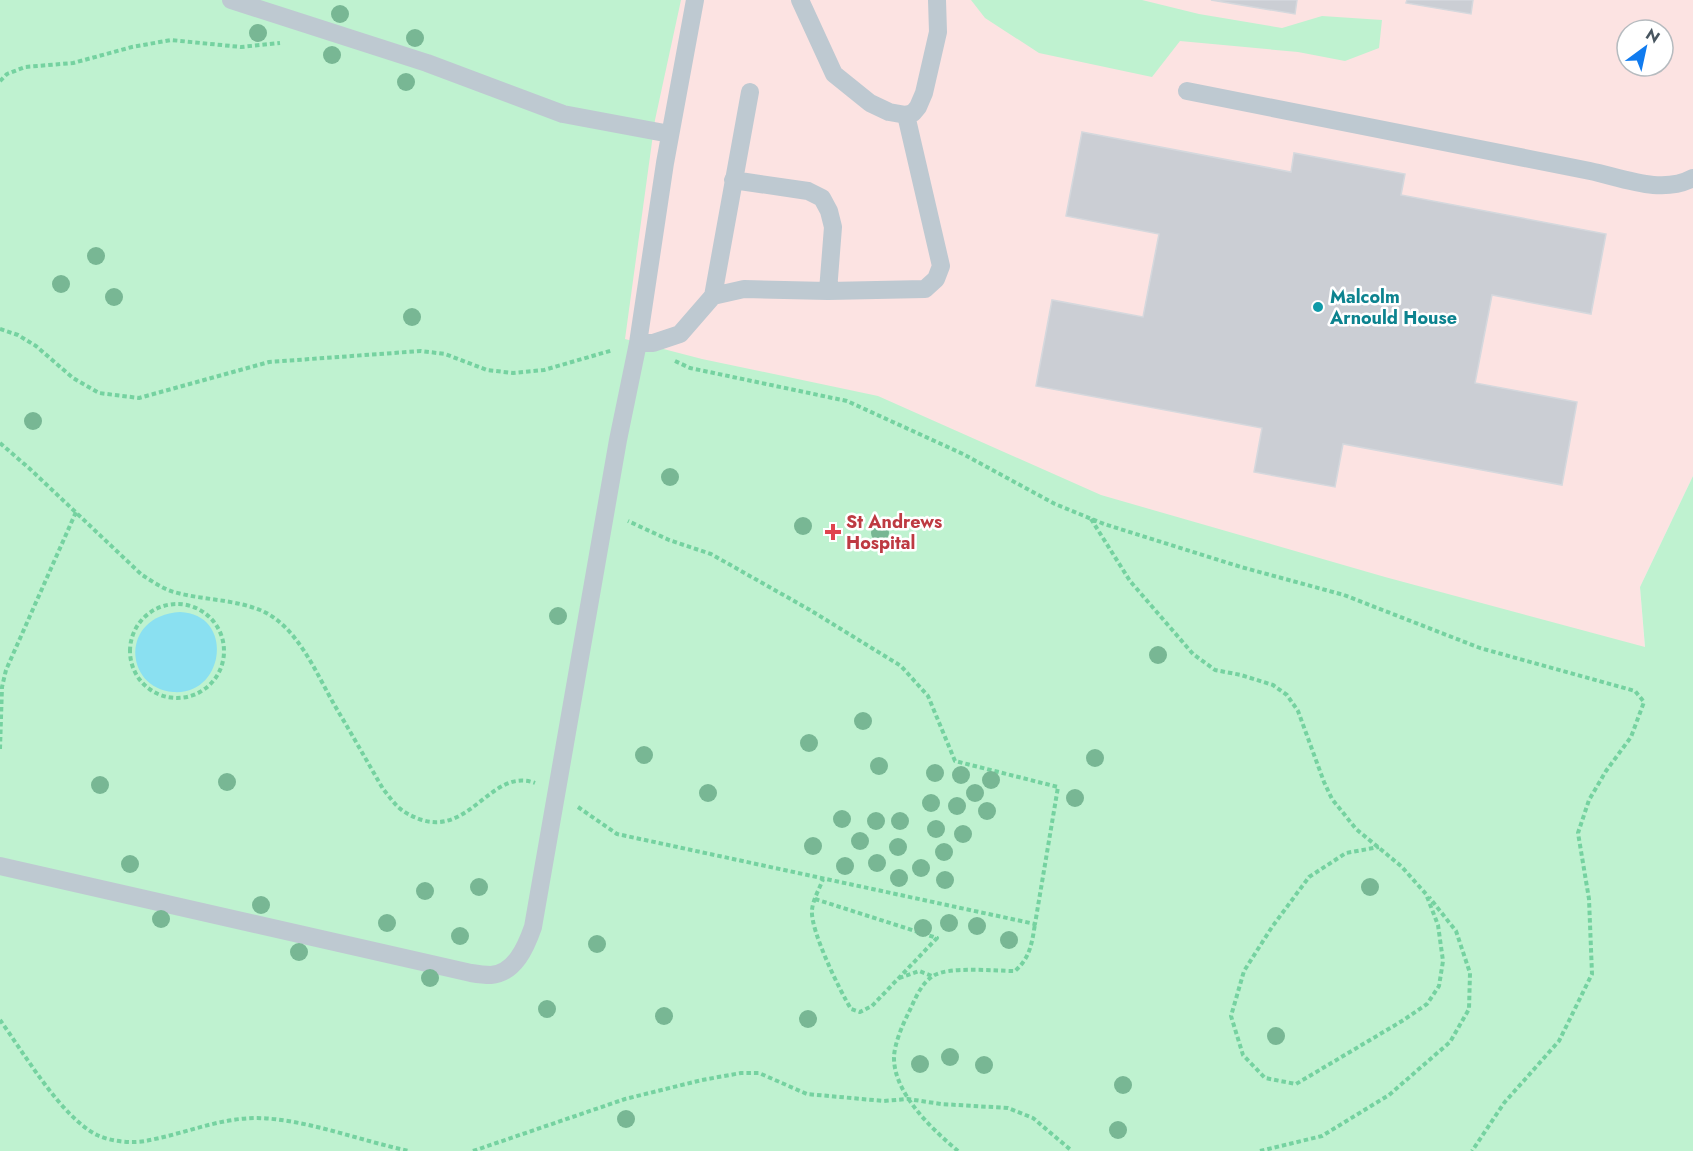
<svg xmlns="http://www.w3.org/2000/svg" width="1693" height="1151" viewBox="0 0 1693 1151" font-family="Jost,sans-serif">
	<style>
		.medical { fill: #fce3e2; fill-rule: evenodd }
		.green { fill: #bff2d0 }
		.water { fill: #8ae0f1 }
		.building { fill: #cbced4; stroke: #d5d8dd; stroke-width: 1.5 }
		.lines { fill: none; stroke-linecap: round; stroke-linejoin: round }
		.path { stroke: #75d2a0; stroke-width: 4; stroke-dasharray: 4.5 3; stroke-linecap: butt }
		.service { stroke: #bec9d1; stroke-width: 18 }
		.tree { fill: #78b794 }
		.culture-dot { fill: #0f9aa8; stroke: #fff; stroke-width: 2 }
		.health-dot { fill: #e0444e; stroke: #fff; stroke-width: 2 }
		.labels { text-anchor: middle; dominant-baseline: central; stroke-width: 5; stroke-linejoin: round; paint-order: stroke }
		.culture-label { font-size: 18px; font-weight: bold; fill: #0d838f; stroke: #fff; text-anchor: start }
		.health-label { font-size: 18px; font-weight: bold; fill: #be3a42; stroke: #fff; text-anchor: start }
	</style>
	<rect width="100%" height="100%" fill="#f4f1f1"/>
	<path class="medical" d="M0,0h1693v476l-53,111 10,124 -1650,440zM1627,30h36v36h-36z"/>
	<path class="green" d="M0,0h681l-26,120 -30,219 77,20 176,37 223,99 284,82 260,70 -5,-60 53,-111v675h-1693z
		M971,0h171l57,14 83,14 40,-12 60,4 -3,28 -34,13 -47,-9 -118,-11 -28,36 -113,-24 -54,-35z"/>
	<path class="water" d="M180,612c55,2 45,84 -7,80 -49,-4 -54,-76 7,-80z"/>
	<path class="building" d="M1211,0h86l-2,14z
		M1407,0h66l-2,14 -65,-11z
		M1082,132l209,40 3,-19 111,21 -4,21 205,39 -15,80 -99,-19 -17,88 102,19 -15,83 -219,-41 -8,43 -81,-15 8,-44 -226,-42 16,-86 91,17 16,-83 -93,-18z"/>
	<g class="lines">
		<path class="path" d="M0,81l7,-7 18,-7 48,-4 59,-16 39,-7 70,7 39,-4
			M0,329l18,6 18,11 37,32 26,15 40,5 130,-36 152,-11 24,3 42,16 26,3 31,-3 69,-20
			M675,361l15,7 157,33 116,53 92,50 49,20 137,43 103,28 136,53 155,43 9,11 -13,35 -25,34 -17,29 -11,33 11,66 3,75 -33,67 -55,62 -32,48
			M0,443l30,26 112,106c10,6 21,14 32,17 28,8 58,7 86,18 37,15 56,63 75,96 16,27 32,55 48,83 5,6 10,13 15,18 7,6 15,10 24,13 49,15 70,-53 113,-37
			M1091,519l39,62 63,73 22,16 26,5 32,10 14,10 11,16 26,71 8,17 24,30 45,37 25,28 12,31 5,36 -4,25 -12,18 -25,17 -106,63 -31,-6 -22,-23 -12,-39 13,-45 28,-44 37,-50 37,-24 33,-6
			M130 651a47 47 0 1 1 94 0a47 47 0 1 1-94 0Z
			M0,749l2,-62 4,-17 70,-158
			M578,807l39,27 418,90 23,-137 -103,-26 -27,-65 -27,-30 -91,-56 -99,-56 -42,-14 -41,-19
			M815,899l122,39 -65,68 -12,6 -9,-3c-11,-18 -41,-79 -39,-99 1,-11 8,-22 11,-31
			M899,978l20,-7 13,5
			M0,1020c24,33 61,97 97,115 15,7 37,9 53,5 36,-7 70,-22 107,-22 49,1 104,23 152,33
			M473,1151l152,-52 77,-19 39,-7h18l48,21 77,7 24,-2 33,5 67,4 25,10 39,33
			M958,1151c-25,-21 -64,-57 -64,-93 0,-13 8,-32 14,-44 6,-12 12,-30 25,-38 15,-10 62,-5 82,-5 15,-13 17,-28 20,-47
			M1260,1151l62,-15 67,-41 61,-53 19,-33 1,-36 -14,-42 -27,-34"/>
		<path class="service" d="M231,0l196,63 136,51 107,20
			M800,0l34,74 36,29 19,9 17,3 7,-2 5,-6 6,-14 14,-61 -1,-32
			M1187,91l403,80c33,7 72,24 103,7
			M733,180l75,11 14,7 7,13 4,16 -5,64
			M713,296l37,-204
			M638,343h15l27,-9 33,-38 31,-7 84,2 97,-2 11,-10 5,-13 -35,-151
			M0,866l471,107c6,1 14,2 20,2 24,-2 35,-28 42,-48l85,-487 20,-97 27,-180 30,-163"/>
	</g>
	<g class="tree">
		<circle cx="340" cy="14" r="9"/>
		<circle cx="258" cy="33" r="9"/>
		<circle cx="415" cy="38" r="9"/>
		<circle cx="332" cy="55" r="9"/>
		<circle cx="406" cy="82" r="9"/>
		<circle cx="96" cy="256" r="9"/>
		<circle cx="61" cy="284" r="9"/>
		<circle cx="114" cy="297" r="9"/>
		<circle cx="412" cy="317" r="9"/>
		<circle cx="33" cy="421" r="9"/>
		<circle cx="670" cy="477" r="9"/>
		<circle cx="803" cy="526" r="9"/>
		<circle cx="880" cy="533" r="9"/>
		<circle cx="558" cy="616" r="9"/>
		<circle cx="1158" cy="655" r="9"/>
		<circle cx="863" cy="721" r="9"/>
		<circle cx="809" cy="743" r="9"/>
		<circle cx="644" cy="755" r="9"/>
		<circle cx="1095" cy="758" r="9"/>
		<circle cx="879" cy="766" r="9"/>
		<circle cx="935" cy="773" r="9"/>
		<circle cx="961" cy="775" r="9"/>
		<circle cx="991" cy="780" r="9"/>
		<circle cx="227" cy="782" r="9"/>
		<circle cx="100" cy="785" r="9"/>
		<circle cx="708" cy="793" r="9"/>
		<circle cx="975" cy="793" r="9"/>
		<circle cx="1075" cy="798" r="9"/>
		<circle cx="931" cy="803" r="9"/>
		<circle cx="957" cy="806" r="9"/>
		<circle cx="987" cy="811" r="9"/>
		<circle cx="842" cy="819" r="9"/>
		<circle cx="876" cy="821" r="9"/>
		<circle cx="900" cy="821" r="9"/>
		<circle cx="936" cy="829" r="9"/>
		<circle cx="963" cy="834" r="9"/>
		<circle cx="860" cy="841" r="9"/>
		<circle cx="813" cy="846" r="9"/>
		<circle cx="898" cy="847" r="9"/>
		<circle cx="944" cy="852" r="9"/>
		<circle cx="877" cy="863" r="9"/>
		<circle cx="130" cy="864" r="9"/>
		<circle cx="845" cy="866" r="9"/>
		<circle cx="921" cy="868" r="9"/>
		<circle cx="899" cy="878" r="9"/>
		<circle cx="945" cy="880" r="9"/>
		<circle cx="479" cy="887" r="9"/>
		<circle cx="1370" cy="887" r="9"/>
		<circle cx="425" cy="891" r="9"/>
		<circle cx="261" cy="905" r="9"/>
		<circle cx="161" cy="919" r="9"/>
		<circle cx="387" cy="923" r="9"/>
		<circle cx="949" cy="923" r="9"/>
		<circle cx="977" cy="926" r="9"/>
		<circle cx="923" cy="928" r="9"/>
		<circle cx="460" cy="936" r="9"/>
		<circle cx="1009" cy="940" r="9"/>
		<circle cx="597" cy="944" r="9"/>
		<circle cx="299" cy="952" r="9"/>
		<circle cx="430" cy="978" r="9"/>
		<circle cx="547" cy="1009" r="9"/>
		<circle cx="664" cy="1016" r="9"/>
		<circle cx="808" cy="1019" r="9"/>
		<circle cx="1276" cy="1036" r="9"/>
		<circle cx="950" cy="1057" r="9"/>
		<circle cx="920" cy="1064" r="9"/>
		<circle cx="984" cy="1065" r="9"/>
		<circle cx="1123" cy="1085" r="9"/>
		<circle cx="626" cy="1119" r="9"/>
		<circle cx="1118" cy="1130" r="9"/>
	</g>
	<circle class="culture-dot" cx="1318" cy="307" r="6"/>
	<path class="health-dot" d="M830 523h6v6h6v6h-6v6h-6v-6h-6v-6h6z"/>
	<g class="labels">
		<g class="culture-label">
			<text x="1330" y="297">Malcolm<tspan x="1330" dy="21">Arnould House</tspan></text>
		</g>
		<g class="health-label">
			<text x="846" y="522">St Andrews<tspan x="846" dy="21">Hospital</tspan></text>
		</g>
	</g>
	<g transform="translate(1645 48) rotate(33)"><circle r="28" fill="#ffffff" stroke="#b6bbbf" stroke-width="1.5"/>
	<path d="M0-4.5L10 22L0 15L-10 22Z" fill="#107bef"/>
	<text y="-9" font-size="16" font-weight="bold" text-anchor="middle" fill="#485660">N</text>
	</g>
</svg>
